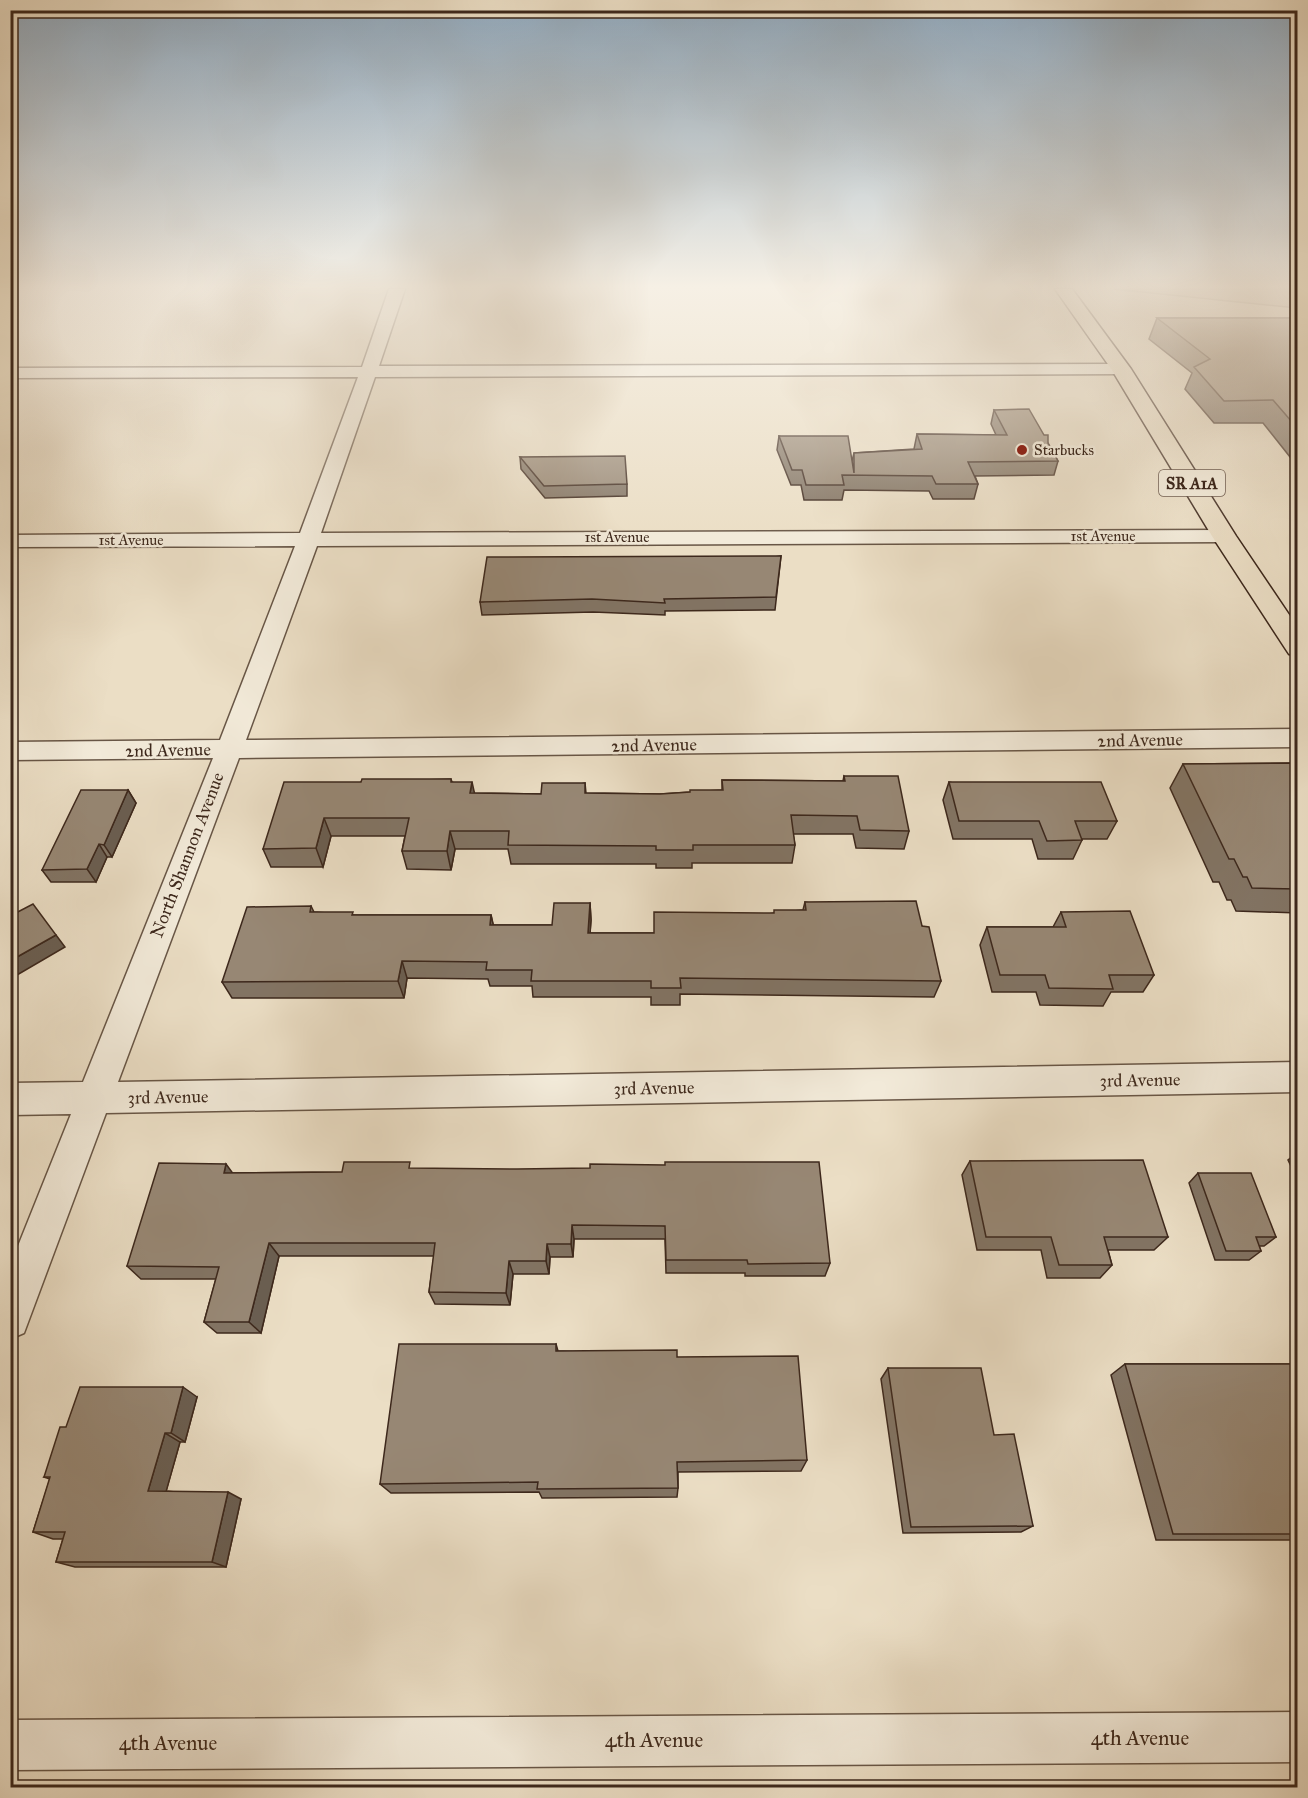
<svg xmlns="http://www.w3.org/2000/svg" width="1308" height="1798" viewBox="0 0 1308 1798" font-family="'IM FELL Great Primer',serif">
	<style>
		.green { fill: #cdbfa8; stroke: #857462; stroke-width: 1.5 }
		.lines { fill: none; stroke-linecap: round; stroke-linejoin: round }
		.minor-casing { stroke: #685646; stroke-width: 3 }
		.primary-casing { stroke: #3d281c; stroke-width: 3 }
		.minor { fill: #f2ead9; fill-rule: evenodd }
		.primary { fill: #ebdec5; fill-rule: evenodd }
		.wall { fill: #827464; stroke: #3d281c; stroke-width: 1.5 }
		.shaded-wall { fill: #6a5e51; stroke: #3d281c; stroke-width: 1.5 }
		.building { fill: #978774; stroke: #3d281c; stroke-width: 1.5 }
		.poi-dot { fill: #8f2418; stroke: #f2ead9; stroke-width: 2 }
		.labels { text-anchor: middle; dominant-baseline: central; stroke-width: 5; stroke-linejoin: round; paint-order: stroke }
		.far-poi-label { font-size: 15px; fill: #3d281c; stroke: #f2ead9; text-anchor: start }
		.far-street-label { font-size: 15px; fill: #3d281c; stroke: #f2ead9 }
		.shield { fill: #f2ead9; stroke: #736255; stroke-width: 1.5 }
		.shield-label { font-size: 16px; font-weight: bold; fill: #3d281c }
		.street-label { font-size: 18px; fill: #3d281c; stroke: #f2ead9 }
		.near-street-label { font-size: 21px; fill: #3d281c; stroke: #f2ead9 }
	</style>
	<rect width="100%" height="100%" fill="#ebdec5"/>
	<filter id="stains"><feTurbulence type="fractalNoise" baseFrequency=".00333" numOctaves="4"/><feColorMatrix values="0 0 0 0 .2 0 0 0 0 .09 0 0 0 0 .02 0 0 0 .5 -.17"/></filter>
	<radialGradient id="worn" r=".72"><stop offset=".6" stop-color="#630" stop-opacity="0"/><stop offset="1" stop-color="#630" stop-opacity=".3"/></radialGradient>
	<path class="green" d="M1113,289h184v19z"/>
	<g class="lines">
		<defs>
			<path id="minor" d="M389,289h16l-26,77 742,-2 6,1 3,4 -3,4 -6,1 -746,3 -54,156 903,-3 8,1 3,5 -3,5 -8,1 -907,4 -71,194 1052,-11v18l-1059,11 -121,324 1180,-20v30l-1192,21 -82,220 -14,6v-73l61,-152 -61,1v-32l73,-1 130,-324 -203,2v-18l210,-2 75,-194 -285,1v-12l290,-2 58,-156 -348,1v-10l352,-1z
				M1298,1712v50l-1288,8v-50z"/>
			<path id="primary" d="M1055,289h17l59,80 105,167 62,92v28l-9,-2 -4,-6 -73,-112 -100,-166z"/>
		</defs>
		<use href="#minor" class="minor-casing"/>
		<use href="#primary" class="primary-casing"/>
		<use href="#minor" class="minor"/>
		<use href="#primary" class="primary"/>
	</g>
	<path class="wall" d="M1157,318h141v149l-35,-44h-49l-29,-34 7,-16 -43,-34z
		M994,410l54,33 10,18 -4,14 -79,1 3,8 -4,15h-41l-4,-8 -85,-1 -2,10h-38l-3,-15h-10l-14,-35 2,-14 73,25 2,-8 60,-4 3,-15 79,1 -5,-11z
		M520,457l107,27v12l-82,2 -24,-29z
		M781,556l-6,54 -110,1v4l-72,-3 -111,3 -2,-13z
		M1298,763v150l-62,-2 -5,-11h-4l-8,-18h-6l-43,-94 13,-24z
		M844,776l65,55 -5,18 -48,-1 -3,-14h-60l2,11 -3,18h-100v5h-36v-4h-145l-3,-15h-53l-4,21 -44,-1 -5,-18 3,-15h-74l-8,31h-52l-8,-18 98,-67 90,-3 1,3 22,11 67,1 44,-11 1,10 74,1 62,-4v-10l121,1z
		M949,782l168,39 -10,18h-26l1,1 -9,19h-35l-6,-20h-79l-10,-39z
		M128,790l8,13 -24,54h-5l-11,25h-45l-9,-12z
		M805,902l117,24 19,55 -7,16 -254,-3v11h-29v-8h-118l-1,-11h-42l-2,-7 -81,-1 -3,20h-172l-10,-16 89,-76 3,6 41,3h136l2,10h59l38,-22 1,17 -1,13h64l120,-20 29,-3z
		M1061,912l93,63 -11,17h-32l-8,14 -63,-1 -4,-13h-44l-12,-47 7,-18h66z
		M1298,1152v29l-10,-21z
		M970,1161l198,76 -14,13h-46l4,15 -12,13h-53l-6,-28h-64l-15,-75z
		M413,1169l417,94 -5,13h-80v-3h-79l-1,-34h-91l-1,18h-23l-1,17h-36l-3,31 -75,-1 -6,-12 5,-36h-155l-18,77h-44l-13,-11 12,-43h-75l-14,-13 106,-93 109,-1z
		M1198,1173l78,64 -12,9h-5l2,5 -12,9h-34l-26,-77z
		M556,1344l2,7 119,6 130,103 -6,11 -123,1v16l-1,9 -135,1 -3,-6 -148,1 -11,-9z
		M1125,1364h173v176h-142l-45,-165z
		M888,1368l106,67 39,91 -12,6 -118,1 -22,-154z
		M197,1397l-12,45h-5l-14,49 75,8 -15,68h-151l-19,-5 7,-23h-10l-20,-7 17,-53 -6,-2z"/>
	<path class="shaded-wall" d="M472,782l4,18 -6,-7z
		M128,790l8,13 -24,54 -8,-12z
		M324,818l7,18 -8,31 -7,-19z
		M450,831l5,18 -4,21 -4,-19z
		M99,844l8,13 -11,25 -9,-13z
		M590,903l1,17 -2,29 -1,-16z
		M491,915l4,17 -5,-7z
		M56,935l9,12 -48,28 -4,-4 -3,1v-11z
		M402,961l5,17 -3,20 -6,-17z
		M226,1164l11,15 -13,-6z
		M572,1225l2,14 -1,18 -2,-13z
		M269,1243l10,13 -18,77 -12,-11z
		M547,1244l3,13 -1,17 -3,-13z
		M509,1261l4,13 -3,31 -4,-12z
		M183,1387l14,10 -12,45 -14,-9z
		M165,1433l15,9 -16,57 -16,-8z
		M228,1492l13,7 -15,68 -14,-5z"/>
	<path class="building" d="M1157,318h141v111l-25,-29 -49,1 -30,-34 16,-8z
		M1029,409l15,26h4v8l10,18 -90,1 10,22h-42l-4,-8 -90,-1 2,10h-38l-4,-15h-10l-13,-34h69l6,37v-20l68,-4 -5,-15 90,1 -13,-25z
		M625,456l2,28 -83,2 -24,-29z
		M781,556l-5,41 -112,2 1,4 -73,-4 -112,3 7,-45z
		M1298,763v126l-46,-1 -5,-11h-4l-9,-18h-5l-46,-95z
		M844,776h54l11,55 -49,-1 -3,-14 -66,-1 4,30h-102v5h-37v-4l-148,-1 1,-14h-59l-3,20h-45l7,-33h-85l-8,30 -53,1 21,-67h77l1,-3h89v3h21l-2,11 71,1 1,-11h43v10l75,1 30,-2v-2h33l-1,-10 123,1z
		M949,782h152l16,39h-42l7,19 -35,1 -8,-20h-80z
		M81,790h47l-24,55 -5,-1 -12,25 -45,1z
		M916,901l6,25 7,1 12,54 -261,-3 1,10h-30v-7h-120l1,-11h-46l1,-8 -85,-1 -4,20 -176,1 25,-75 64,-1 -1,6h43l-1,3h139l-1,10h62l2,-22h36l-2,30h66v-21l120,1v-3h32l-1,-8z
		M33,904l23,31 -46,26v-45z
		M1130,911l24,64h-45l4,14 -64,-1 -4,-13h-45l-13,-48h79l-5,-15z
		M1143,1160l25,77h-64l8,28h-53l-8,-28h-65l-16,-76z
		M344,1162h66l-1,6 108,1 73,-1v-4l75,1v-3h154l11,101 -82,1 -1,-4h-81l-1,-34 -93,-1 -1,19h-24l-1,17h-37l-3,32 -77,-1 6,-49h-166l-20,79h-45l15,-55 -92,-1 32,-103 67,1 -2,9 118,-1z
		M1198,1173h53l25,64h-20l5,14h-35z
		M399,1344h157v7l121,-1v7l121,-1 9,104 -130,2 1,26 -141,1 1,-7 -158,2z
		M1125,1364h173v170h-125z
		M888,1368h93l13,67 20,-1 19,92 -122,1z
		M80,1387h103l-12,46h-6l-17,58 80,1 -16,70h-156l9,-30h-32l17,-55h-6l16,-50h6z"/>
	<linearGradient id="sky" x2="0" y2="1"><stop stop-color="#91acc3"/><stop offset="0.53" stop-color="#f6f0e5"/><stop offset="1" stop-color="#f6f0e5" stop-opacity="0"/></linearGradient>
	<rect width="1308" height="541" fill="url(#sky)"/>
	<circle class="poi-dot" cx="1022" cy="450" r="6"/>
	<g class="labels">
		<g class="far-poi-label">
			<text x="1034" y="450">Starbucks</text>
		</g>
		<g class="far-street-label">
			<text x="1103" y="536">1st Avenue</text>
			<text x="617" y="537">1st Avenue</text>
			<text x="131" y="540">1st Avenue</text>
		</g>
		<rect class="shield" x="1159" y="470" width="66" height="26" rx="4.5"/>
		<g class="shield-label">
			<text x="1192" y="483">SR A1A</text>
		</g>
		<g class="street-label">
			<text transform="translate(1140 740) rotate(-1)">2nd Avenue</text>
			<text transform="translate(654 745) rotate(-1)">2nd Avenue</text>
			<text transform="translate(168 750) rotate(-1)">2nd Avenue</text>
			<text transform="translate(187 855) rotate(-69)">North Shannon Avenue</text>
			<text transform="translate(1140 1080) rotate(-1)">3rd Avenue</text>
			<text transform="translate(654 1088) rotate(-1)">3rd Avenue</text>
			<text transform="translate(168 1097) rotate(-1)">3rd Avenue</text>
		</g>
		<g class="near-street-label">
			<text x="1140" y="1738">4th Avenue</text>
			<text x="654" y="1740">4th Avenue</text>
			<text x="168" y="1743">4th Avenue</text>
		</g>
	</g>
	<rect width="1308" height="1798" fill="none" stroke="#ebdec5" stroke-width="36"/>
	<rect x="12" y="12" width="1284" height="1774" fill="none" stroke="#3d281c" stroke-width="3"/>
	<rect x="18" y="18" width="1272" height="1762" fill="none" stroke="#3d281c" stroke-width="1.5"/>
	<rect width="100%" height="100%" filter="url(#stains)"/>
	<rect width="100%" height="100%" fill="url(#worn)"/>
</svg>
